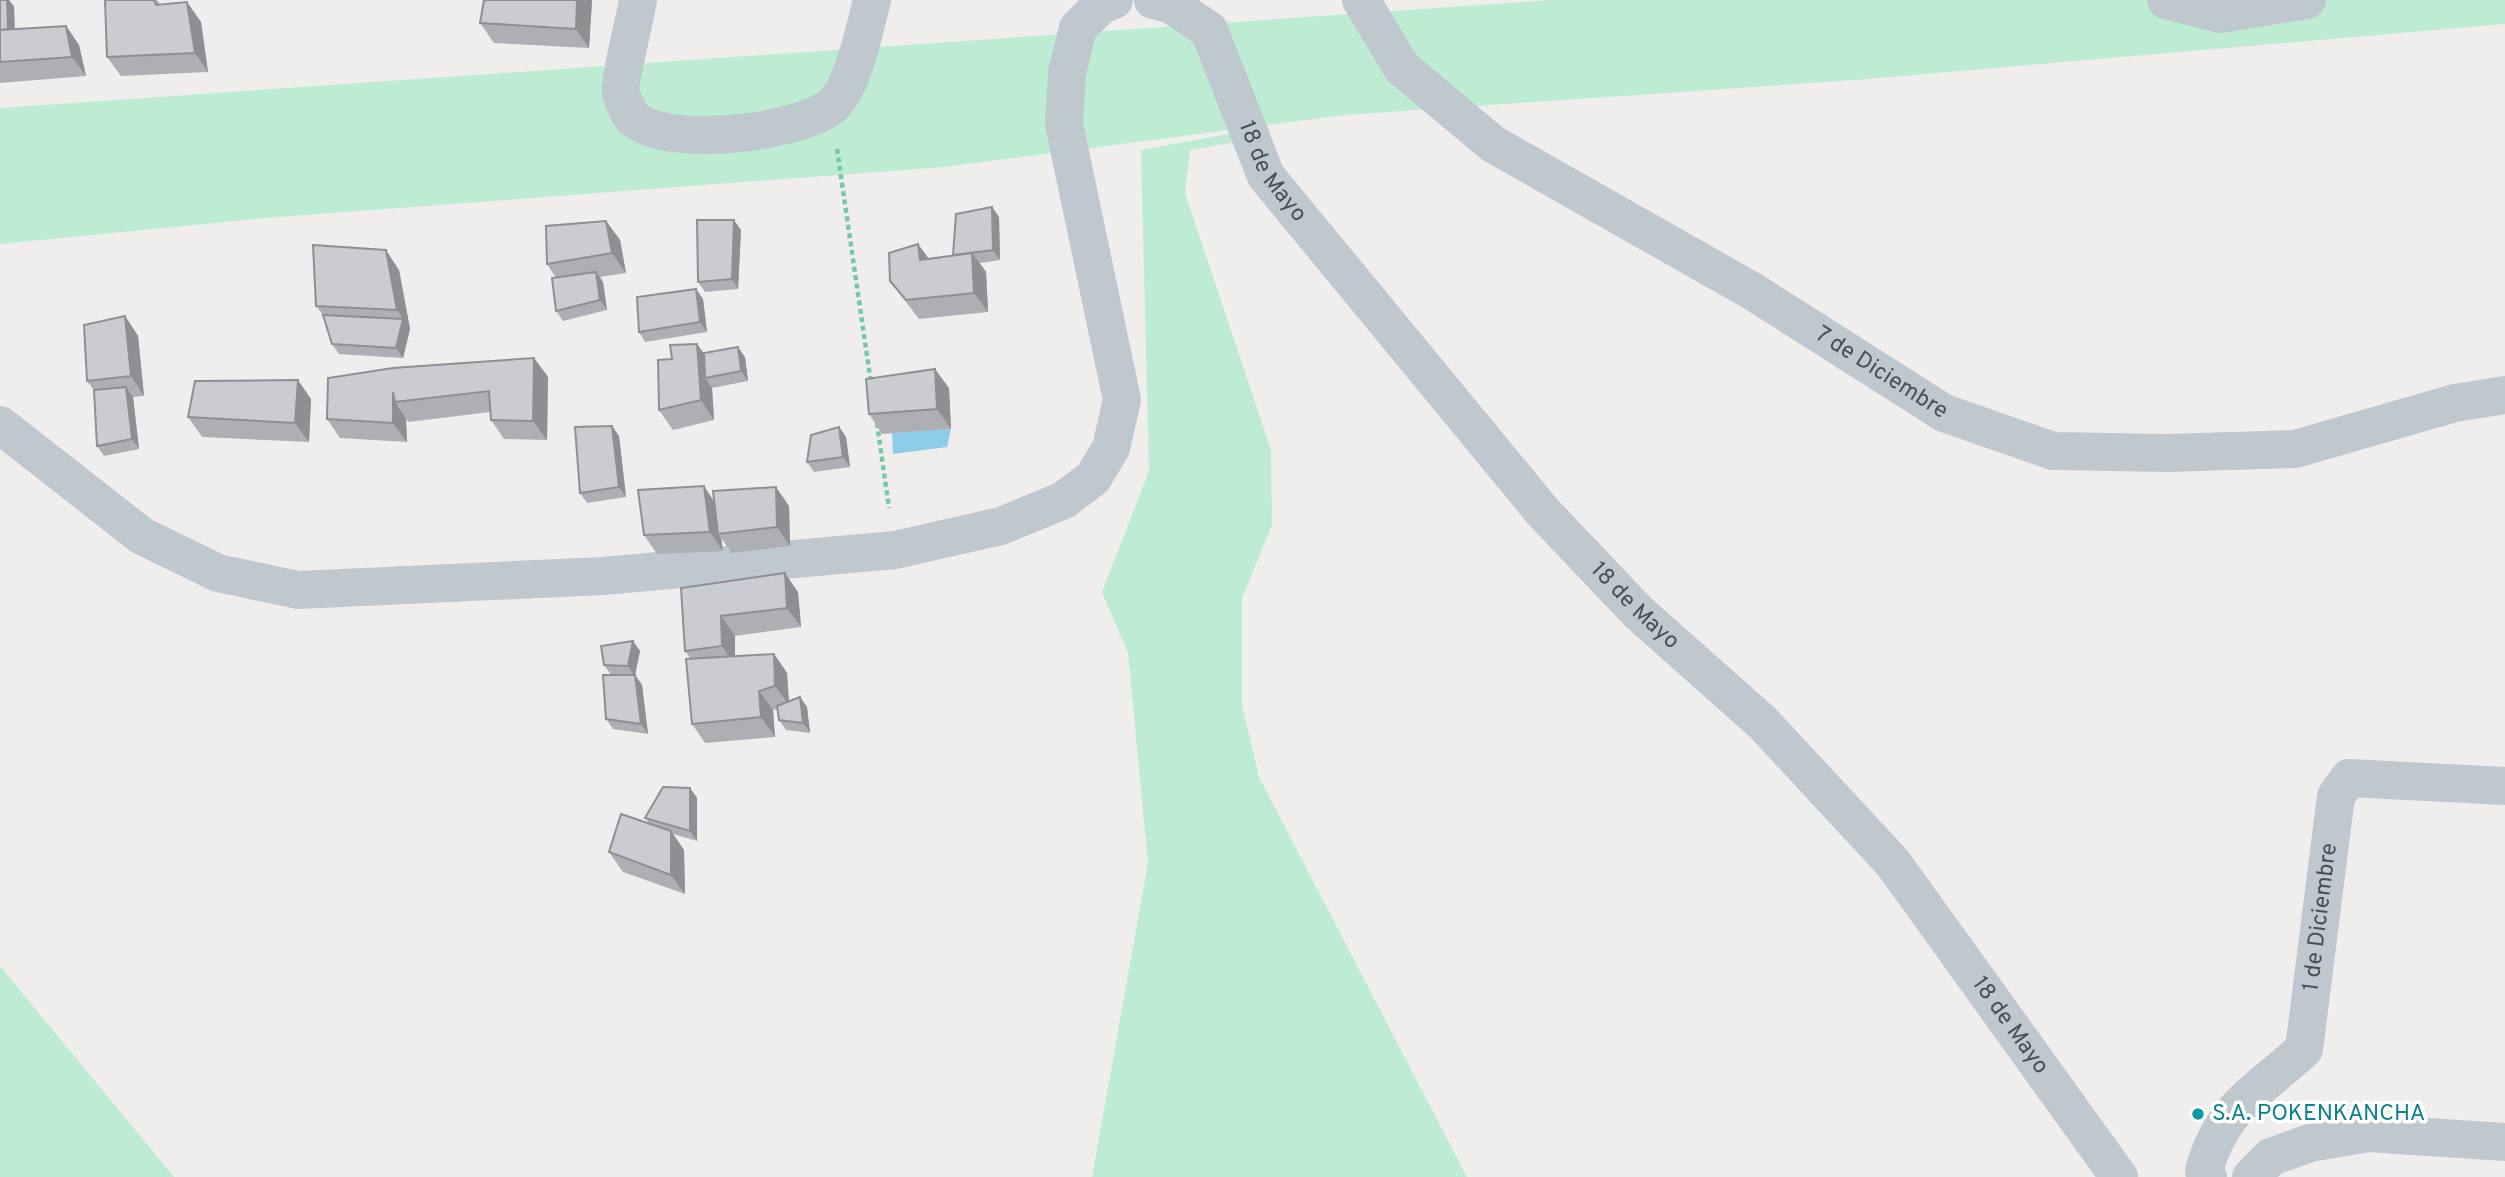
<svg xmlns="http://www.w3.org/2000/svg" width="2505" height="1177" viewBox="0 0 2505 1177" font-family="Overpass,sans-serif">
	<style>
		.green { fill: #bdecd3 }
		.water { fill: #8ccee7 }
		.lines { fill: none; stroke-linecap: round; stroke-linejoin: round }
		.path { stroke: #77c9a6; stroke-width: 4.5; stroke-dasharray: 5 3.5; stroke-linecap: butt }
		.minor { stroke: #bfc7cf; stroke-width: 38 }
		.tertiary { stroke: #bfc7cf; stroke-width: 38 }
		.wall { fill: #aeafb5 }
		.shaded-wall { fill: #8d8f93 }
		.building { fill: #caccd2; stroke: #8d8f93; stroke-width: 2 }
		.culture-dot { fill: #0f9aa8; stroke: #fff; stroke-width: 2.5 }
		.labels { text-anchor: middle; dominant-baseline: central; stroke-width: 7; stroke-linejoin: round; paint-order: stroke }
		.street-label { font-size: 23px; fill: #474f5a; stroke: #fff }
		.culture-label { font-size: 23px; fill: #0d838f; stroke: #fff; text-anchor: start }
	</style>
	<rect width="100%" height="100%" fill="#f0eeed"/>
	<path class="green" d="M1552,0h953v24l-649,56 -511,35 -401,52 -678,51 -266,26v-136z
		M1250,130l3,9 -63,11 -5,43 86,257 1,75 -30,73v106l17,73 208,400h-375l56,-314 -20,-210 -26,-61 47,-121 -8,-321z
		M0,966l174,211h-174z"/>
	<path class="water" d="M951,429l-4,18 -54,7 -1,-21z"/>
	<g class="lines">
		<path class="path" d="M837,149l34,234
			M877,423l12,85"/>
		<g class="minor">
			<path d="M638,0c-2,16 -20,83 -17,94 2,6 8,20 12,24 34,31 161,15 196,-10 24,-16 36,-81 43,-108"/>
			<path id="s1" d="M1361,0l41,68 91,76 259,147 192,122 109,38 114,2 128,-4 160,-46 50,-8"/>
			<path d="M2166,0l55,14 86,-14"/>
			<path id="s2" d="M2208,1177l-4,-6c17,-64 55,-80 100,-122l32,-253 13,-18 156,8"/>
			<path d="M2251,1177l20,-20 39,-14 58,-10 137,9"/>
		</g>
		<g class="tertiary">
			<path id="s3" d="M1153,0l17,4 39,26 57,146 277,336 95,100 125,111 130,140 226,314"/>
			<path d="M0,425l142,111 76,37 80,17 305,-14 292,-26 106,-24 63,-26 29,-22 18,-30 11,-48 -58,-276 3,-51 11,-45 23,-23 13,-5"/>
		</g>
	</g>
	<path class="wall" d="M0,0l14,6 1,23 51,-3 13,19 7,31 -86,7z
		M105,0h52l3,4 41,18 7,50 -87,4 -14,-19z
		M484,0h108l-3,48 -95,-5 -14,-20z
		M992,207l7,10 1,43 -20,3 6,9 2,40 -69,7 -29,-38 63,-26z
		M606,221l14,19 6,33 -26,4 3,5 4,28 -44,11 -7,-10v-33l-9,-14z
		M741,230l-3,59 -33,3 -7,-10z
		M399,270l11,59 -7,29 -64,-4 -7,-10 -9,-29 -7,-9z
		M703,299l4,33 -62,10 -6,-10z
		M125,316l13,20 6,60 -11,1 6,52 -35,7 -7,-10 -3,-56 -7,-9z
		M704,353l41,4 3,24 -36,7 2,32 -41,10 -14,-20z
		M534,358l14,19 -1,63 -43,-1 -13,-19 -1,-8 -82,10 -2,-3 1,23 -67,-4 -13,-19z
		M949,388l2,41 -69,5 -13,-20z
		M311,399l-2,43 -107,-5 -14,-20z
		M612,426l7,10 7,61 -39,6 -7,-10z
		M839,427l7,10 4,30 -36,5 -7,-10z
		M715,502l74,4 1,40 -58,7 -11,-15 2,13 -66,3 -13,-19z
		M681,588l117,4 3,35 -66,9v20l39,-2 13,19 2,28 11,-4 7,10 3,26 -24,-3 -7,-10 -2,-11 -4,1 2,27 -70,6 -13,-19 -1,-65 -6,-8z
		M633,641l7,10 -5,24 7,10 6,49 -35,-5 -7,-10 5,-44 -7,-10z
		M690,788l7,10v43l-24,-7 11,16 1,44 -62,-22 -14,-20 40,-29 -4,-5z"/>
	<path class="shaded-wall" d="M7,0h2l5,6 1,43 -6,-10z
		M577,0h15l-3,48 -13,-19z
		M187,2l14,20 7,50 -13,-19z
		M66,26l13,19 7,31 -14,-19z
		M992,207l7,10 1,43 -7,-10z
		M734,220l7,10 -3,59 -6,-10z
		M606,221l14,19 6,33 -14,-20z
		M918,244l14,19 -12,-3z
		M386,250l13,20 11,59 -7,29 -7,-10 7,-29 -6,-9z
		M972,253l14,19 2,40 -14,-19z
		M596,272l7,10 4,28 -7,-10z
		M696,289l7,10 4,33 -7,-10z
		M125,316l13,20 6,60 -13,-20z
		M697,344l14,19 -6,15 7,10 2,32 -13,-20z
		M738,347l7,10 3,24 -7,-10z
		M534,358l14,19 -1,63 -14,-19z
		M935,369l14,19 2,41 -14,-20z
		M298,380l13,19 -2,43 -14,-19z
		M126,387l7,10 6,52 -7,-10z
		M393,392l2,10 11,17 1,23 -14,-19z
		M612,426l7,10 7,61 -7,-10z
		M839,427l7,10 4,30 -7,-10z
		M704,486l13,20 1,28 3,4 2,13 -13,-19z
		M776,487l13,19 1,40 -13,-19z
		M785,573l13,19 3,35 -14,-19z
		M721,616l14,20v29l-13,-19z
		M633,641l7,10 -5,24 7,10 6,49 -7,-10 -6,-48 -7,-10z
		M774,654l13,19 2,32 -14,-19z
		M759,691l14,19 2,27 -14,-20z
		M800,697l7,10 3,26 -7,-10z
		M690,788l7,10v43l-7,-10z
		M671,831l13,19 1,44 -14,-19z"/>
	<path class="building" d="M0,0h7l1,29 -8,1z
		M105,0h49l2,5 31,-3 8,51 -88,4z
		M484,0h93l-1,29 -96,-6z
		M66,26l6,31 -72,5v-32z
		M992,207l1,43 -40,5 3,-41z
		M697,220h37l-2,59 -34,3z
		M606,221l6,32 -65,11 -1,-38z
		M918,244l2,16 52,-7 2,40 -68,7 -16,-19 -1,-28z
		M313,245l73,5 11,60 -81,-4z
		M596,272l4,28 -44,11 -4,-33z
		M696,289l4,33 -61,10 -2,-35z
		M323,315l80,4 -7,29 -64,-4z
		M125,316l6,60 -44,5 -3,-56z
		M697,344l4,56 -42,10 -1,-50 14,-1 -2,-14z
		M738,347l3,24 -36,7 -1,-25z
		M534,358l-1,63 -42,-1 -2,-29 -94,11 -2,-10v31l-66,-4 1,-41 65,-10z
		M935,369l2,40 -68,5 -3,-35z
		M298,380l-3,43 -107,-6 7,-36z
		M126,387l6,52 -35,7 -3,-56z
		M612,426l7,61 -39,6 -5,-66z
		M839,427l4,30 -36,5 4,-27z
		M704,486l6,46 -66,3 -6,-45z
		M776,487l1,40 -59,7 -5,-43z
		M785,573l2,35 -66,8 1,30 -37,5 -4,-63z
		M633,641l-5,25 -24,-1 -3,-19z
		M774,654l1,32 -16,5 2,26 -69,7 -6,-65z
		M603,675h32l6,49 -35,-5z
		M800,697l3,26 -24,-3 -2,-14z
		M663,787l27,1v43l-45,-13z
		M621,814l50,17v44l-62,-23z"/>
	<circle class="culture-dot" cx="2198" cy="1114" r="7"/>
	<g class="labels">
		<g class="street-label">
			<text stroke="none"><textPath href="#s3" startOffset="220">18 de Mayo</textPath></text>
			<text stroke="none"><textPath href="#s1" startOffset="649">7 de Diciembre</textPath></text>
			<text stroke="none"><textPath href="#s3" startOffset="788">18 de Mayo</textPath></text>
			<text stroke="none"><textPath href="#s2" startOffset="301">1 de Diciembre</textPath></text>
			<text stroke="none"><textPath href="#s3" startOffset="1353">18 de Mayo</textPath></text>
		</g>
		<g class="culture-label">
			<text x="2212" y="1114">S.A. POKENKANCHA</text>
		</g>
	</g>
</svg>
